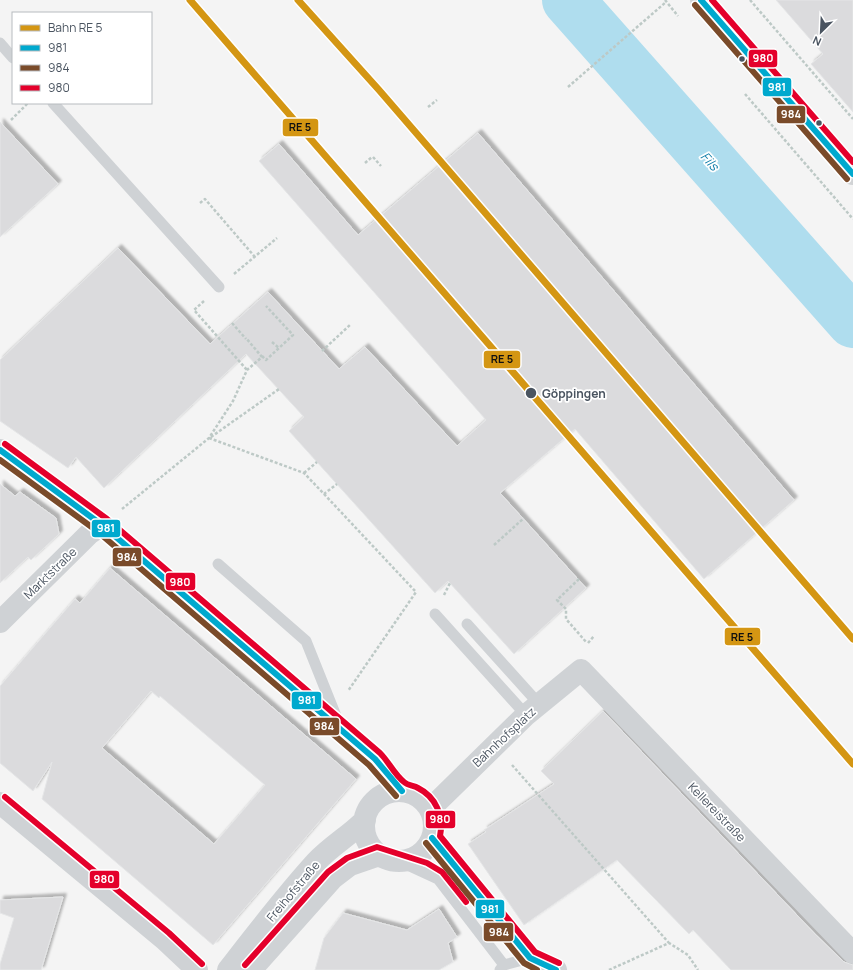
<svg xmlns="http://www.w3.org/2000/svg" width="853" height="970" viewBox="0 0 853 970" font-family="Manrope,sans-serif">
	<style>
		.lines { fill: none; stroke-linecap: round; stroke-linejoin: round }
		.river { stroke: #afddee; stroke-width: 52 }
		.building { fill: #dbdbdd; stroke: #e5e6e7; fill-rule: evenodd; filter: url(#shadow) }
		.path { stroke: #bdc9c6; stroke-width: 2.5; stroke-dasharray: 3 2; stroke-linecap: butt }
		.lane { stroke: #cfd2d5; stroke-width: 11 }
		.street { stroke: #cfd2d5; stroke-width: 22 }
		.secondary { stroke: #d1d3d5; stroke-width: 22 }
		.bus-1-casing { stroke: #fff; stroke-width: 9 }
		.bus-2-casing { stroke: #fff; stroke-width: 9 }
		.bus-3-casing { stroke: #fff; stroke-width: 9 }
		.bus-1 { stroke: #00a9ce; stroke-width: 6 }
		.bus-2 { stroke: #7a4b2a; stroke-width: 6 }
		.bus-3 { stroke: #e4002b; stroke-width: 6 }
		.rail-1-casing { stroke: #fff; stroke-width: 10 }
		.rail-1 { stroke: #d49613; stroke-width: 7 }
		.bus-dot { fill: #4a5460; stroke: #fff; stroke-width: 1.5 }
		.labels { text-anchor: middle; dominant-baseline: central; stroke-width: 3.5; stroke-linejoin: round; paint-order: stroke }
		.stop-label { font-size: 12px; font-weight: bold; fill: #4a5460; stroke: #fff; text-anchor: start }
		.street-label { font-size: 12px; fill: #4a5460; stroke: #fff }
		.water-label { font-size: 13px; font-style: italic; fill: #0e7ca8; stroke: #fff }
		.line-badge { stroke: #fff; stroke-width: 1.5 }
		.badge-label { font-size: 11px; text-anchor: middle; font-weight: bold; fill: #fff }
		.pale-badge-label { font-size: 11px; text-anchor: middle; font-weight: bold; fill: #111 }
	</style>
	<defs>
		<filter id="shadow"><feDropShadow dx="3.5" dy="-3.5" stdDeviation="1" flood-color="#0004"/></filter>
	</defs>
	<rect width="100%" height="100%" fill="#f4f4f4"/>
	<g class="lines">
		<path class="river" d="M568,0l285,322"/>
	</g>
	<path class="building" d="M776,0h77v112l-42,-48 12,-10z
		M0,122l58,62 -58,53z
		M478,133l316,367 -90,79 -129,-150 -75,64 86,95 -72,66 -66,-73 -13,12 -146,-162 15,-14 -58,-63 -142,134 -28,-31 -8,11 -68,-47v-61l118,-112 92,96 58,-52 71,77 26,-22 92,99 29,-26 -227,-259 20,-17 79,91z
		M0,484l15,12 5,-4 36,26 3,16 -28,26 -3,-3 -28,26z
		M110,568l246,211 -143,166 -171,-146 10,-37 -19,29 -33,-28v-77l75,-87 5,4zM151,691l8,7 1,-2 105,89 -51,59 -112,-96z
		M603,711l212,223 29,28 9,3v5h-122l-38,-40 -4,4 -72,-74 -93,65 -56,-81 18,-12 -2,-2 70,-46 -13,-13z
		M63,897l-22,73h-41v-6l14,-46 -14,-5v-13z
		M439,909l18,28 -9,6 5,19 -14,8h-124l9,-32 19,-25 64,17z"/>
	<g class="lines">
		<path class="path" d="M665,0l13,16
			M750,0l103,119
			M568,87l98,-85
			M745,94l108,125
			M428,107l9,-7
			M11,120l17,-17
			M373,157l8,9
			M365,163l7,-6
			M200,203l5,-4 50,58
			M234,274l43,-36
			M204,301l-10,9 53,60
			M232,323l14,16
			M272,342l7,6
			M322,351l29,-27
			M262,356l4,4 27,-25 -27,-29
			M211,437l68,-48
			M209,438l95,35 20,21 13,-10
			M304,473l13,-11
			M324,494l92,98 -68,99
			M122,509l87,-71 24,-37 14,-31 15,-13 -16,-19
			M494,545l30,-27
			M579,579l-22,21 9,9v10l21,24
			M444,595l6,-12
			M588,643l6,-7
			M512,765l157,178
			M609,970l60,-27 19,12 10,15"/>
		<path class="lane" d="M0,43l13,15
			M53,103l166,184
			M218,564l88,77 32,80
			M435,614l91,101
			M467,624l72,80
			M399,861l39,18 66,86
			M500,970l4,-5 26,-7"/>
		<path class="street" d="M0,450l102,75 273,234 27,32
			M0,622l90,-89 12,-8
			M364 826a35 35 0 1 1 70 0a35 35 0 1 1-70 0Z
			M0,803l164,136 33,31
			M430,809l96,-94 55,-45 272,283
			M432,838l98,120 26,12
			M228,970c28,-36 57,-74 88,-108 15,-16 33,-26 49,-42
			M251,970l82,-92 17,-13 29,-10"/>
		<path class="secondary" d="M701,0l152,174"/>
		<defs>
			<path id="bus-1" d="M701,0l152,174
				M0,450l102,75 273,234 27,32
				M432,838l98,120 26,12"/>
			<path id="bus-2" d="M695,5l152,174
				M0,460l97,71 272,234 27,31
				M426,843l98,120 13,7"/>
			<path id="bus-3" d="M712,0l141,162
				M5,444l102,75 273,234c9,9 14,21 24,29 4,4 10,3 14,6 18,9 26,28 22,48l95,116 24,11
				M5,797l164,136 33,31
				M245,965l83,-93 19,-14 30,-11 50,16 15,9 24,30"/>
		</defs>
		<use href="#bus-1" class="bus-1-casing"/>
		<use href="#bus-2" class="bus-2-casing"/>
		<use href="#bus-3" class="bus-3-casing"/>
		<use href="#bus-1" class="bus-1"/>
		<use href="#bus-2" class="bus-2"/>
		<use href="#bus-3" class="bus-3"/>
		<defs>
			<path id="rail-1" d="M190,0l663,764
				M298,0l81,90 474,549"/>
		</defs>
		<use href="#rail-1" class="rail-1-casing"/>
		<use href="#rail-1" class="rail-1"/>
	</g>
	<g class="bus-dot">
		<circle cx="742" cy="59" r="3.5"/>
		<circle cx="819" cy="123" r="3.5"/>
		<circle cx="531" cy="393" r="6"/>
	</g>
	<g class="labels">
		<g class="stop-label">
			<text x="542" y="393">Göppingen</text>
		</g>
		<g class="street-label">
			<text transform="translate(50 573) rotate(-44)">Marktstraße</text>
			<text transform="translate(504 737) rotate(-43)">Bahnhofsplatz</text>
			<text transform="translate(717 812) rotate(46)">Kellereistraße</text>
			<text transform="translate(293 891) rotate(-50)">Freihofstraße</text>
		</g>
		<g class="water-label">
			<text transform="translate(710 161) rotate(48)">Fils</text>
		</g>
	</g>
	<g class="line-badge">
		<rect x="748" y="49" width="30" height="19" rx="4" fill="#e4002b"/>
		<rect x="762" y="77" width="30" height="20" rx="4" fill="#00a9ce"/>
		<rect x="776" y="105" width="30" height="19" rx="4" fill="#7a4b2a"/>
		<rect x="282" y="118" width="37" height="19" rx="4" fill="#d49613"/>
		<rect x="483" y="350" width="38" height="19" rx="4" fill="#d49613"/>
		<rect x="91" y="519" width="30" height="19" rx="4" fill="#00a9ce"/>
		<rect x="112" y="547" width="30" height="20" rx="4" fill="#7a4b2a"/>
		<rect x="165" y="572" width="31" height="19" rx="4" fill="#e4002b"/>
		<rect x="724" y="627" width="37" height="19" rx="4" fill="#d49613"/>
		<rect x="291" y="691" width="31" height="19" rx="4" fill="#00a9ce"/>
		<rect x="309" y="717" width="31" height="19" rx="4" fill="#7a4b2a"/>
		<rect x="425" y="810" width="31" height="19" rx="4" fill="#e4002b"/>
		<rect x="89" y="870" width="31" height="19" rx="4" fill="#e4002b"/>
		<rect x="475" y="899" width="30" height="20" rx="4" fill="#00a9ce"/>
		<rect x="483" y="922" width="31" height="20" rx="4" fill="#7a4b2a"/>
	</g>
	<g class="badge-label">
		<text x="763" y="62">980</text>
		<text x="777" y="91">981</text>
		<text x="791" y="118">984</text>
		<text x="106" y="532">981</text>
		<text x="127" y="561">984</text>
		<text x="180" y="586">980</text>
		<text x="307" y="704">981</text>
		<text x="324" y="730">984</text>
		<text x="440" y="823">980</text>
		<text x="104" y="883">980</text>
		<text x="490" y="913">981</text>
		<text x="499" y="936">984</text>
	</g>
	<g class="pale-badge-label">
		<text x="300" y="131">RE 5</text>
		<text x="502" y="363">RE 5</text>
		<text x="742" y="641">RE 5</text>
	</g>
	<rect x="12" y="12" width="140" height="92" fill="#ffffff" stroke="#b7bbbf"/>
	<rect x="20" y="25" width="20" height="6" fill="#d49613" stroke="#b7bbbf"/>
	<text x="48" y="32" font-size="12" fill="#4a5460">Bahn RE 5</text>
	<rect x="20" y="45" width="20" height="6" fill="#00a9ce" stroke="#b7bbbf"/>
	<text x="48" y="52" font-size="12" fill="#4a5460">981</text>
	<rect x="20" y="65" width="20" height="6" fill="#7a4b2a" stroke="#b7bbbf"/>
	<text x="48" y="72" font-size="12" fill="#4a5460">984</text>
	<rect x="20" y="85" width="20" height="6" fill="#e4002b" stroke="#b7bbbf"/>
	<text x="48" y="92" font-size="12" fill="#4a5460">980</text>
	<g transform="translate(821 32) rotate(204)" stroke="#ffffff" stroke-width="3" paint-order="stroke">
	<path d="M0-3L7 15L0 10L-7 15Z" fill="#4a5460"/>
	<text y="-6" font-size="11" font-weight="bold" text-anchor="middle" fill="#4a5460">N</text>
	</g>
</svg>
